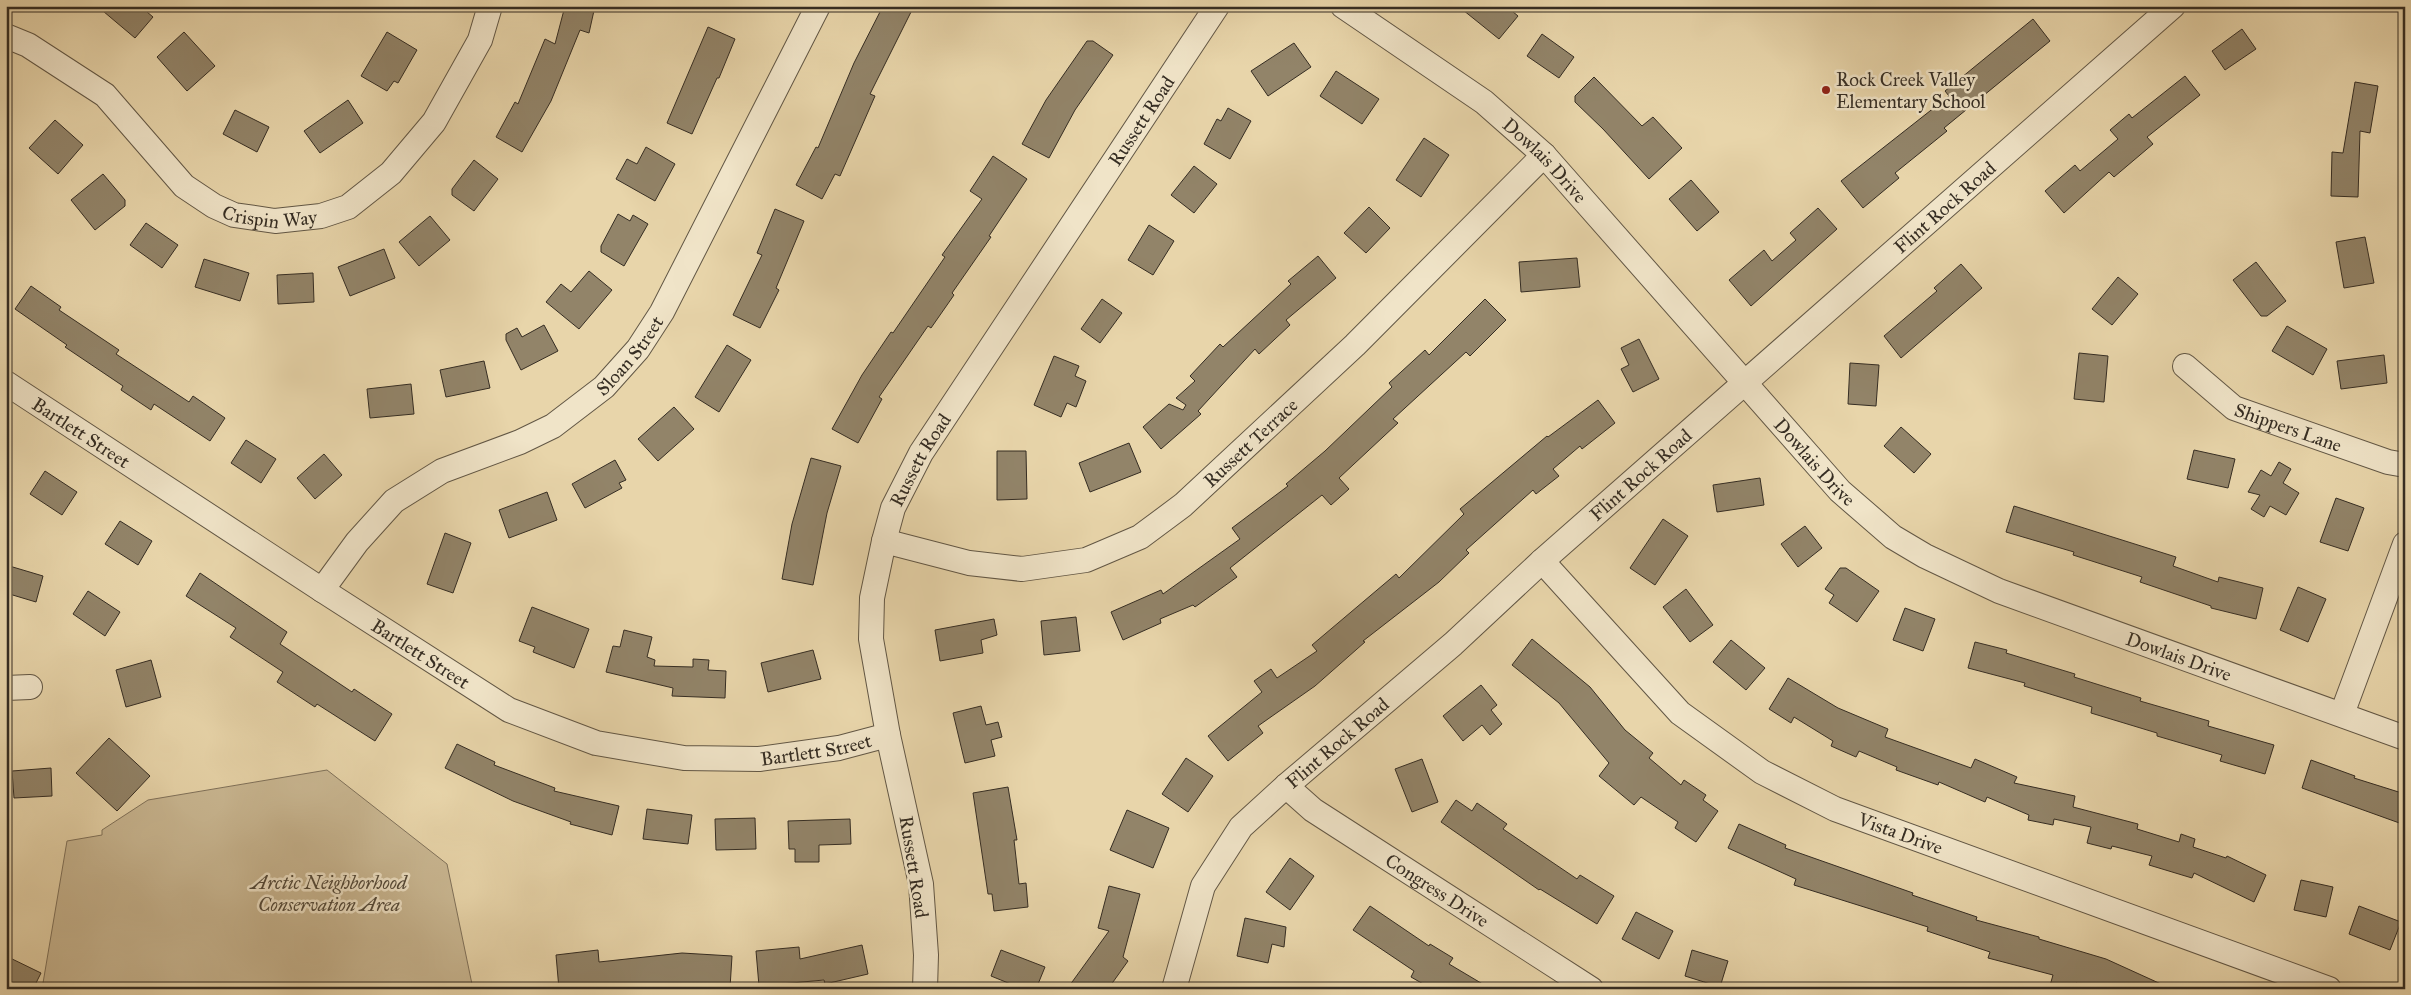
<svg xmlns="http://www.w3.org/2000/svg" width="2411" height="995" viewBox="0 0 2411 995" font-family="'IM FELL Great Primer',serif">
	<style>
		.green { fill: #cab893; stroke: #80725b }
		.building { fill: #928469; stroke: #352d23 }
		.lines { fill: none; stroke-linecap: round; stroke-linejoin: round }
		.minor-casing { stroke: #625745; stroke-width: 26 }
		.minor { stroke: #f0e4c8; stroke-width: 24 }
		.poi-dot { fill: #8f2418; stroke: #f0e4c8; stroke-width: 2 }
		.labels { text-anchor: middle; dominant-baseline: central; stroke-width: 5; stroke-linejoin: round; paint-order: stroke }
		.poi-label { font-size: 19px; fill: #352d23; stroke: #f0e4c8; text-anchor: start }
		.street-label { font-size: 19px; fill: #352d23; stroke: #f0e4c8 }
		.park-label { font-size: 19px; font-style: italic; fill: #534939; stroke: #f0e4c8 }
	</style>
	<rect width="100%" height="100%" fill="#e8d5aa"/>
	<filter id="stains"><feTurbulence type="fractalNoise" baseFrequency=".004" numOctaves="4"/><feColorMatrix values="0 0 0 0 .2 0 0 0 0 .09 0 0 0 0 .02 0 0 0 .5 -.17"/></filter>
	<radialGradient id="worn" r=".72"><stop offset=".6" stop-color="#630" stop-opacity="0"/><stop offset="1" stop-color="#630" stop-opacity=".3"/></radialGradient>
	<path class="green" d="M327,770l120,94 26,125h-431l25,-148 35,-6v-5l46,-30z"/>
	<path class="building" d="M97,6h43l13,11 -18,21z
		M565,6h30l-6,27 -9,-3 -29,71 -29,51 -26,-15 19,-35 3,2 27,-65 10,5z
		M883,6h31l-44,88 5,2 -35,80 -5,-2 -13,25 -26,-14 20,-38 2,1 36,-85z
		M1458,6h48l12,10 -19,23z
		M2033,19l17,22 -106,87 3,3 -52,42 4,5 -36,30 -22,-27 108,-85 -4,-5z
		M708,27l27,12 -16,39h-2l-25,56 -25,-11z
		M2242,29l14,20 -31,21 -13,-19z
		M184,32l31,34 -28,25 -30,-34z
		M387,32l30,18 -19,33 -4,-2 -7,10 -26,-15z
		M1542,34l32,23 -15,21 -32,-22z
		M1087,41h6l20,14 -38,55 -26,48 -27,-14 24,-44z
		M1294,43l17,24 -43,29 -17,-25z
		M1336,71l43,28 -17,25 -42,-28z
		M2185,76l15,19 -53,42 6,7 -39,33 -5,-5 -45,41 -19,-22 30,-26 5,6 38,-32 -8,-9 19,-16 3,4z
		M1594,77l48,49 11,-9 29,31 -33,31 -46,-50 -28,-27v-6z
		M2355,82l23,4 -8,47 -10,-2 -2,66 -27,-1 1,-44 11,1z
		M348,100l15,23 -43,30 -16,-22z
		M1228,108l23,13 -21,38 -26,-15 13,-25 4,2z
		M235,110l34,17 -12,25 -34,-18z
		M55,120l28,25 -25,29 -29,-26z
		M1424,138l25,17 -28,42 -25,-17z
		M646,147l29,17 -20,37 -39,-22 11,-20 10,5z
		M993,156l34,23 -38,57 2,1 -39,56 2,2 -23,33 -3,-2 -49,71 3,2 -24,44 -26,-14 30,-54 29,-43 2,1 52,-76 -3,-2 40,-56 -12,-8z
		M474,160l24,19 -24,32 -22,-16v-6z
		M1194,166l23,18 -23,29 -23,-18z
		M103,174l22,26v6l-30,24 -24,-30z
		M1691,180l28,32 -22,19 -28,-32z
		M1369,207l21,21 -24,25 -22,-20z
		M1818,208l19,21 -86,77 -22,-26 35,-30 8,11 24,-21 -6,-7z
		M775,209l29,12 -28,67 3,2 -19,38 -27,-13 29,-60 -5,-2z
		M618,214l12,7 3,-6 15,9 -24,42 -23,-14v-6z
		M430,216l20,24 -31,26 -20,-24z
		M146,223l32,22 -16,23 -32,-23z
		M1149,225l25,16 -21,34 -25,-15z
		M2365,237l9,46 -30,5 -8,-46z
		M384,249l11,29 -45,18 -12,-29z
		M1318,256l18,22 -50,42 4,5 -31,29 -4,-5 -57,62 3,3 -40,35 -18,-22 26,-23 14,6 3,-5 -10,-7 19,-17 -5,-5 30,-32 3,3 68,-63 -3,-3z
		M1577,258l3,29 -59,5 -2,-30z
		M204,259l45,14 -9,28 -45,-14z
		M2256,262l30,39 -19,15h-6l-28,-36z
		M1961,264l21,24 -81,70 -17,-22 53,-45 -3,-3z
		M589,271l23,19 -33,39 -33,-27 15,-18 10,8z
		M313,273l1,29 -36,2 -1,-29z
		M2118,277l20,17 -26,31 -20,-16z
		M31,286l30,21 -2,3 60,40 -3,4 73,48 4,-6 32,22 -15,23 -56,-37 -3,6 -30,-20 2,-4 -58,-39 2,-2 -52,-36z
		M1102,299l20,14 -22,30 -19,-14z
		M1485,299l21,21 -36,36 -4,-4 -73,67 5,4 -59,55 10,11 -18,16 -9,-10 -92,73 7,9 -42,30 -2,-2 -33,14 1,4 -38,17 -12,-28 50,-22 2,4 77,-55 -8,-11 56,-42 -2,-2 39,-33 67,-64 -3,-4 36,-33 4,5z
		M544,325l14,26 -37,19 -15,-30v-6l11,-6 5,9z
		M2287,326l40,23 -14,26 -41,-24z
		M1639,339l20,40 -26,13 -12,-23 8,-4 -8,-17z
		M727,345l24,15 -32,52 -24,-15z
		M2079,353l29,3 -4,46 -30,-3z
		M2384,355l3,28 -46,6 -4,-28z
		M1054,356l25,10 -4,10 11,5 -10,26 -9,-4 -6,14 -27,-12z
		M484,361l6,27 -44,9 -6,-27z
		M1850,363l29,2 -3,41 -28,-2z
		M411,384l3,30 -44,4 -3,-29z
		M1598,400l17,23 -33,26 -2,-3 -27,23 6,7 -23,18 -3,-4 -67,60 3,3 -30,29 -76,59 2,1 -50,44 -57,40 5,7 -35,28 -20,-25 54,-44 -8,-11 17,-12 6,9 40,-27 -5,-6 84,-71 3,4 65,-64 -4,-5 87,-73 1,1z
		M674,407l20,22 -36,32 -20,-22z
		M1901,427l30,27 -17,19 -30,-27z
		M246,440l30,19 -15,24 -30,-20z
		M1129,443l12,29 -51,20 -11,-29z
		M2194,450l41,9 -7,29 -41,-9z
		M997,451h29l1,48 -30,1z
		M324,454l18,21 -27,24 -18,-21z
		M811,458l30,8 -14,47 -14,72 -31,-6 10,-55z
		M615,460l11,20 -7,3 3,5 -37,20 -13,-24z
		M2279,462l12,7 -8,14 16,10 -13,22 -16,-9 -6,11 -13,-8 9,-14 -12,-3 13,-22 10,6z
		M45,471l32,21 -15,23 -32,-21z
		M1760,478l4,27 -47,7 -4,-27z
		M547,492l10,28 -48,18 -10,-28z
		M2336,498l28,10 -16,43 -28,-9z
		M2014,506l162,51 -3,9 45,16 1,-5 44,11 -7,31 -45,-11v-2l-71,-24 2,-5 -69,-22 1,-3 -68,-20z
		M1663,519l25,17 -33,49 -25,-17z
		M120,521l32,20 -14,24 -33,-21z
		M1805,526l17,22 -24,19 -17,-23z
		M445,533l26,10 -18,50 -26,-9z
		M6,565l37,11 -7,26 -30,-9z
		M1840,568h6l33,23 -22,31 -28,-19 5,-8 -9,-6z
		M200,573l87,59 -7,12 72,48 2,-3 38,25 -17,27 -58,-37 -2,3 -38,-25 6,-10 -53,-35 6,-9 -50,-32z
		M2298,587l28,12 -18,43 -28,-12z
		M1686,589l27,36 -23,17 -27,-35z
		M88,591l32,21 -15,24 -32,-22z
		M532,607l57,22 -15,39 -41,-16 2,-5 -16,-6z
		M1905,608l30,11 -12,32 -30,-11z
		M1076,617l4,34 -36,4 -3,-34z
		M994,619l3,16 -16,5 2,13 -43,8 -5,-31z
		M624,630l28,7 -5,20 8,3 -1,6 39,1v-8l16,1 -1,10 18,1 -1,27 -53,-2 1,-8 -67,-16 7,-26 7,1z
		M1532,639l58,48 35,43 28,23 -4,5 32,27 3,-5 22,15 -3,5 15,11 -22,31 -21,-14 3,-6 -37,-25 -7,8 -35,-29 10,-13 -50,-60 -47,-38z
		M1731,640l34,28 -19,22 -33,-28z
		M1975,642l32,8 -1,3 69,21 -1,3 67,21 -1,3 69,20 -1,5 66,19 -9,29 -45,-13 2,-6 -65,-19v-3l-66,-20 1,-6 -68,-21 1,-3 -57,-15z
		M813,650l8,29 -53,13 -7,-29z
		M151,660l10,37 -35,10 -10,-37z
		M1788,678l50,30 50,21 -3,8 86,31 4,-9 42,18 -3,6 61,13 -2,11 65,17 -1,5 42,13 2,-8 14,5 -2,8 33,11 1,-2 39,19 -12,27 -60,-29 -2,5 -43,-13 3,-9 -40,-10 -1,3 -24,-6 4,-16 -37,-8 -1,6 -25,-5 1,-5 -42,-18 -2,5 -46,-20 -1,3 -42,-15 1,-3 -38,-16 -3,6 -25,-11 2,-5 -39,-24 -3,6 -22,-14z
		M1481,685l16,20 -6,5 11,14 -12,11 -8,-10 -19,16 -20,-25z
		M981,706l5,19 12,-3 4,15 -11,3 4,16 -30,7 -12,-50z
		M109,738l41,38 -33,35 -41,-38z
		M457,744l38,18 -1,3 61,23 -1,3 65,15 -7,29 -42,-11 1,-2 -58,-21 -68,-33z
		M1186,758l27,18 -25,36 -26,-18z
		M1422,759l16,43 -26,10 -17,-43z
		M2311,760l44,16 -1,2 51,16v31l-103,-37z
		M51,768l1,28 -38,2 -2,-27z
		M1008,787l9,53h-3l5,44 7,-1 2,24 -34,4 -2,-17h-4l-15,-101z
		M1456,800l16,11 5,-8 30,21 -4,5 74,50 3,-4 34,21 -17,28 -57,-35 -1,1 -98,-68z
		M647,809l45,6 -4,29 -45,-5z
		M1127,810l42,18 -16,40 -43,-18z
		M755,818l1,31 -40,1 -1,-31z
		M850,819l1,25 -32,1v17h-24v-13h-6l-1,-28z
		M1739,824l47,21 -1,3 128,45 -1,2 65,22 -1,3 63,17v2l67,20 66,30h-78l-18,-6 -2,6h-25l4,-14 -65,-17 2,-6 -63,-21 1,-4 -134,-42 2,-6 -68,-31z
		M1290,858l24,18 -24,34 -24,-18z
		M2301,880l32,7 -7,30 -32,-7z
		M1109,886l31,8 -17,63 5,4 -20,28h-41l42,-58 -11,-3z
		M1370,906l59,40 1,-2 23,14 -4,6 42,25h-59l-21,-12 3,-6 -61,-41z
		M2359,906l42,16 -11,28 -41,-16z
		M1636,912l37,19 -14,28 -37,-20z
		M1245,918l41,9 -2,20 -12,-3 -4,19 -31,-7z
		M862,945l6,29 -43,10 -1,-4 -65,6 -3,-35 43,-4 1,12z
		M598,950l1,12 83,-9 50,3 -2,32 -55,-4 -54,5 -1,-5 -61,5 -3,-34z
		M1001,950l44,17 -9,22h-13l-32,-13z
		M1692,950l36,11 -8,26 -35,-11z
		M6,956l35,17 -8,16h-12l-15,-8z"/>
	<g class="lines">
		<defs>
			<g id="minor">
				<path id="s1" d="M1343,6l141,96 60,53 296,336 53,46 32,19 74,35 406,147"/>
				<path id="s2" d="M6,36l22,9 77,50 79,91 30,20 20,9 41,6 46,-5 27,-9 43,-34 43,-51 46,-82 10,-34"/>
				<path id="s3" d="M2185,366l49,42 154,54 17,3"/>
				<path id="s4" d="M6,383l316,207 187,120 87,33 88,15 75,1 80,-11 49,-13"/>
				<path id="s5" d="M884,541l85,22 53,6 64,-9 54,-23 43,-32 172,-160 189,-190"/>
				<path id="s6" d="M1542,561l138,152 82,59 73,37 494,180"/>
				<path id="s7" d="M322,590l35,-48 37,-41 48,-30 78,-29 33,-16 51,-39 34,-38 24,-37 156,-306"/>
				<path d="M6,688l24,-1"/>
				<path d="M2342,714l63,-170"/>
				<path id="s8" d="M1286,786l27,24 278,179"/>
				<path id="s9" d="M925,989l1,-34 -5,-71 -33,-149 -17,-96 1,-41 12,-57 9,-33 28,-55 296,-447"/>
				<path id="s10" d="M1174,989l29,-103 38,-59 45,-41 167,-142 89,-83 631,-555"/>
			</g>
		</defs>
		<use href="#minor" class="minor-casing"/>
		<use href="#minor" class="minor"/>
	</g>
	<circle class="poi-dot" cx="1826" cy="90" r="5"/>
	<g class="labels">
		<g class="poi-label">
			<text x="1836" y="79">Rock Creek Valley<tspan x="1836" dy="22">Elementary School</tspan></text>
		</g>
		<g class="street-label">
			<text stroke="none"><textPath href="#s9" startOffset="949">Russett Road</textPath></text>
			<text stroke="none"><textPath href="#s1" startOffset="255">Dowlais Drive</textPath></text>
			<text stroke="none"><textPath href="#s10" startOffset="1115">Flint Rock Road</textPath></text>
			<text stroke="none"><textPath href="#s2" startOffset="330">Crispin Way</textPath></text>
			<text stroke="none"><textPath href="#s7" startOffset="396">Sloan Street</textPath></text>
			<text stroke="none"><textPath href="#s3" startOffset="122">Shippers Lane</textPath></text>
			<text stroke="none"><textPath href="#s4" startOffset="90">Bartlett Street</textPath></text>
			<text stroke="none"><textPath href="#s5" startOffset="410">Russett Terrace</textPath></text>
			<text stroke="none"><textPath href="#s9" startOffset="544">Russett Road</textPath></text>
			<text stroke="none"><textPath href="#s1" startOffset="660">Dowlais Drive</textPath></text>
			<text stroke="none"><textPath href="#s10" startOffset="710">Flint Rock Road</textPath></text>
			<text stroke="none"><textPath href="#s4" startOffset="495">Bartlett Street</textPath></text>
			<text stroke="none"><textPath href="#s1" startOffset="1079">Dowlais Drive</textPath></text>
			<text stroke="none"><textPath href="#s10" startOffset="305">Flint Rock Road</textPath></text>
			<text stroke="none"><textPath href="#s4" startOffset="915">Bartlett Street</textPath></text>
			<text stroke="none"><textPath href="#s6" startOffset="458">Vista Drive</textPath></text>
			<text transform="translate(914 867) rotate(81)">Russett Road</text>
			<text stroke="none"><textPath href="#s8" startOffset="184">Congress Drive</textPath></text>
		</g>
		<g class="park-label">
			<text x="329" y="882">Arctic Neighborhood<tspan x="329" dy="22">Conservation Area</tspan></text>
		</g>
	</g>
	<rect width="2411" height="995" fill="none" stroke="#e8d5aa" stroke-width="25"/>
	<rect x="8" y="8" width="2396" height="980" fill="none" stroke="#352d23" stroke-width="2.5"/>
	<rect x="12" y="12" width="2386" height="970" fill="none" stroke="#352d23"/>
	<rect width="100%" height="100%" filter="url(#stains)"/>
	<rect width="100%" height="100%" fill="url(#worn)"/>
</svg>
